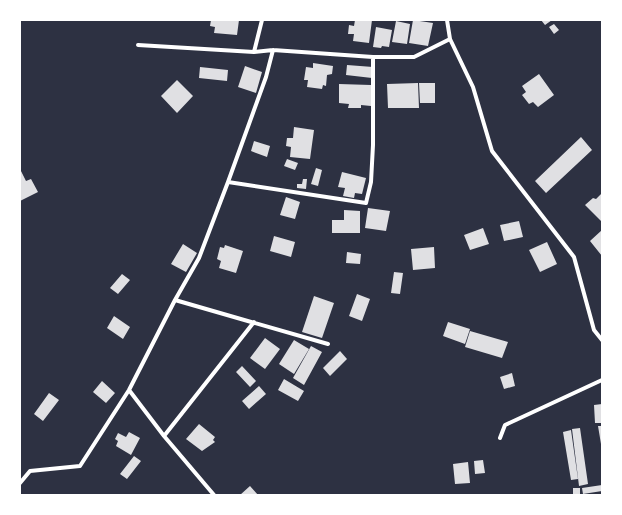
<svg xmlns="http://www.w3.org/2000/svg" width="622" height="515" viewBox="0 0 622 515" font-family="'Times New Roman',serif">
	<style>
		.building { fill: #e0e0e3 }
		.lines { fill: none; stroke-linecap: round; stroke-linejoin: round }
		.minor { stroke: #fff; stroke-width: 4 }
	</style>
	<rect width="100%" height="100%" fill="#2d3142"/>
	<path class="building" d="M211,20h28l-2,15 -23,-2 1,-6 -5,-1z
		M355,20h17l-3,23 -16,-2 1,-7h-6l1,-9 5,1z
		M413,20l20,3 -5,23 -19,-3z
		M541,20h11l-7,5z
		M396,21l14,3 -3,20 -15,-2z
		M554,24l5,6 -5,4 -5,-7z
		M376,27l16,3 -3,17 -7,-1 -1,2 -8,-1z
		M313,63l20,3 -1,8 -5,1 -1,11 -3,-1 -1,4 -15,-2 1,-7h-4l2,-13 7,1z
		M347,65l26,2 -1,11 -26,-3z
		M245,66l17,6 -6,21 -18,-6z
		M200,67l28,3 -1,11 -28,-3z
		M539,74l15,21 -16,12 -5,-5 -4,2 -7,-9 4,-3 -4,-6z
		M177,80l16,16 -16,17 -16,-17z
		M418,83l1,25h-31l-1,-24z
		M419,83h16v20h-15z
		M339,84l32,1v21l-10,-1v3h-13l1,-4 -10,-1z
		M294,127l20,3 -4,29 -20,-2 1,-10 -5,-1 1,-8h6z
		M581,137l11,13 -46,43 -11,-12z
		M254,141l16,5 -3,11 -16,-6z
		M287,159l11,4 -3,7 -11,-4z
		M316,168l6,2 -4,16 -7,-2z
		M20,169l6,12 5,-2 7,13 -18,9z
		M342,172l24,6 -4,16 -7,-1 -1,5 -11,-2 2,-8 -7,-1z
		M303,179h4l-1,10 -9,-1v-4h5z
		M602,193v27l-1,1 -16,-16 8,-7 3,1z
		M286,197l14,5 -5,17 -15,-4z
		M368,208l22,3 -4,20 -21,-3z
		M344,210l16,1v22h-28v-13h12z
		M519,221l4,16 -19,4 -4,-16z
		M483,228l6,16 -19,6 -6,-15z
		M602,230v26l-12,-15z
		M274,236l21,6 -4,15 -21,-6z
		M547,242l10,22 -17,8 -11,-22z
		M183,244l14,9 -11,19 -15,-8z
		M225,245l18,6 -7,22 -17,-5 2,-7 -4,-2 3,-12 4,1z
		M434,247l1,21 -22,2 -2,-21z
		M347,252l14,2 -1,10 -14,-1z
		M394,272l9,1 -3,21 -9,-1z
		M122,274l8,6 -12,14 -8,-6z
		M357,294l13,5 -8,22 -13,-5z
		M314,296l20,7 -12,35 -20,-6z
		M114,316l16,11 -7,12 -16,-11z
		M448,322l22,7 -5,15 -22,-8z
		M470,331l38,11 -6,16 -37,-11z
		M265,338l15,11 -15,20 -15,-11z
		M294,340l15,9 -15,25 -15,-10z
		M311,346l11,6 -18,33 -11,-7z
		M340,351l7,8 -17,17 -7,-8z
		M242,366l14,15 -6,6 -14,-15z
		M512,373l3,13 -11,3 -4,-12z
		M284,379l20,12 -6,10 -20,-11z
		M102,381l13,12 -9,10 -13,-11z
		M259,386l7,8 -17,15 -7,-8z
		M49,393l10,7 -16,21 -9,-7z
		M602,404v19h-7l-1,-18z
		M199,424l16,13 -2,3 2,2 -13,9 -16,-12z
		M598,426h4v18h-1z
		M580,428l8,56 -9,2 -7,-57z
		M571,430l7,49 -7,1 -8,-48z
		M129,432l11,6 -9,17 -15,-9 2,-5 -3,-2 3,-6 8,4z
		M134,456l7,5 -14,18 -7,-5z
		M483,460l2,13 -10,1 -1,-13z
		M468,462l2,21 -15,1 -2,-20z
		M602,485v6l-19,3 -1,-6z
		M250,486l8,9h-18z
		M573,488h7v7h-7z"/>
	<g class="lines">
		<path class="minor" d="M447,20l3,19 23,48 19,64 82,106 20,73 8,10
			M138,45l116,7 19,-2 100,7h41l36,-18
			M254,52l8,-32
			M228,182l138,21 5,-21 2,-37v-88
			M175,300l153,44
			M129,390l35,46 50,59
			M164,436l90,-114
			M500,438l5,-13 97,-45
			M20,483l10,-12 50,-5 49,-76 46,-90 24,-42 29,-76 38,-105 7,-27"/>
	</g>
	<rect width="622" height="515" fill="none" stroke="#ffffff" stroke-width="42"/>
</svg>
